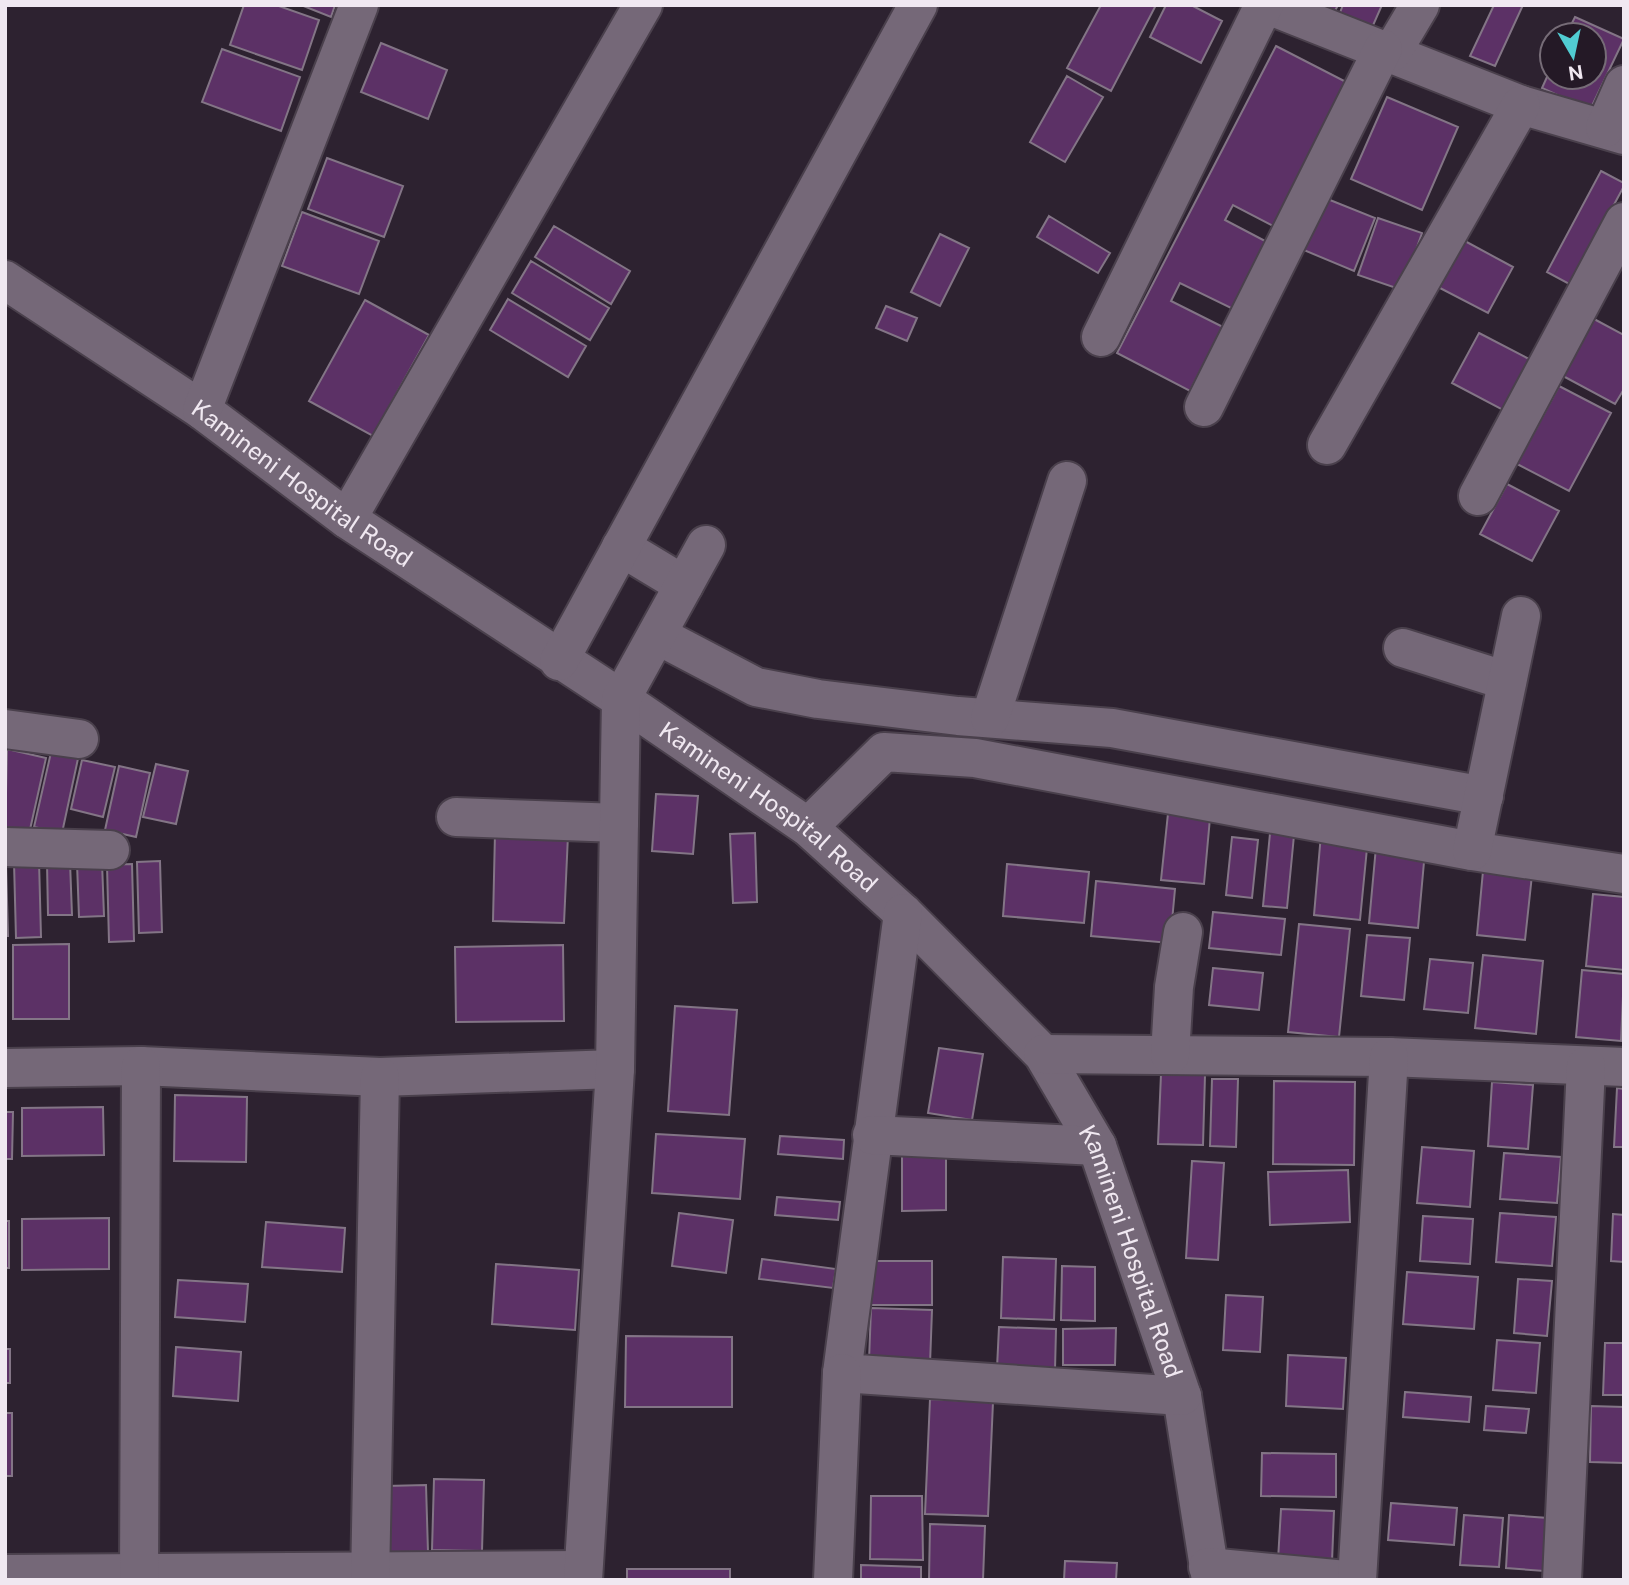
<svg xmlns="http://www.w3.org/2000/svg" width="1629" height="1585" viewBox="0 0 1629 1585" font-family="'Public Sans',sans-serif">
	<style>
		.building { fill: #5c3166; stroke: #837586; stroke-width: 2 }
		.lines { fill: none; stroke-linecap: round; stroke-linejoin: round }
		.minor-casing { stroke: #4a404c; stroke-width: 42 }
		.minor { stroke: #756878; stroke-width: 38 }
		.labels { text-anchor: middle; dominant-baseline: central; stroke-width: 7; stroke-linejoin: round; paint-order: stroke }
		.street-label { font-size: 24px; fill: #f0e8f1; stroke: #241926 }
	</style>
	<rect width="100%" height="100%" fill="#2d2230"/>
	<path class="building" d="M244,5h32l43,15 -17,50 -72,-25z
		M301,5h34l-4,12z
		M1101,5h55l-45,86 -44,-23z
		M1166,5h25l31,16 -21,42 -51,-26z
		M1316,5h22l-4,8z
		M1343,5h39l-11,25 -32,-15z
		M1494,5h29l-28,61 -25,-10z
		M1575,17l49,22 -34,71 -48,-22 10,-22v11h42v-42h-28z
		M381,43l66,27 -19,49 -67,-27z
		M1276,46l74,38 -75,143 -42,-22 -8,15 42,22 -34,67 -53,-26 -9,18 52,26 -33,64 -73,-38z
		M222,49l78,28 -19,54 -79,-29z
		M1067,76l36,21 -38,65 -35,-20z
		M1387,97l71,30 -36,83 -71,-31z
		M327,158l76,28 -19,51 -76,-28z
		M1601,171l23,12v3l-53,99 -24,-13z
		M1320,196l55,22 -21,53 -55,-23z
		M302,212l77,29 -20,53 -77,-28z
		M1049,216l61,37 -12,20 -61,-36z
		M1378,218l44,15 -20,57 -44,-15z
		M554,226l76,45 -19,33 -76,-47z
		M940,234l29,14 -29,58 -29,-14z
		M1463,240l50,27 -25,46 -50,-26z
		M531,261l78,47 -19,32 -78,-47z
		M508,299l78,47 -18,31 -78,-47z
		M365,300l64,35 -56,101 -64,-35z
		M886,306l31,12 -10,23 -31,-13z
		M1594,319l30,16v54l-9,15 -52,-28z
		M1479,333l50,26 -26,51 -51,-27z
		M1559,386l52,27 -42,78 -52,-27z
		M1507,484l52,27 -27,50 -52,-27z
		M52,748l27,6 -17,79 -28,-6z
		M7,749l39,9 -19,85 -22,-5z
		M82,760l33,7 -12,50 -32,-8z
		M156,764l32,7 -12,53 -33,-7z
		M119,766l31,7 -14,64 -31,-7z
		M656,794l42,2 -5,58 -41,-3z
		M1169,804l42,3 -7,77 -43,-4z
		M1271,823l24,2 -8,83 -24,-2z
		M495,833l73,2 -4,88 -71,-2z
		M755,833l2,69 -24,1 -3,-69z
		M1321,834l47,4 -8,82 -46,-5z
		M1232,837l26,3 -6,58 -26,-3z
		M1376,847l49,4 -7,77 -49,-5z
		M39,860l2,77 -25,1 -2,-76z
		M160,861l2,71 -23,1 -2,-71z
		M70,862l2,53h-24l-1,-52z
		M102,862l2,54 -25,1 -2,-54z
		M6,864l2,72h-3v-72z
		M132,864l2,77 -25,1 -2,-77z
		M1007,864l82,8 -5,51 -81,-7z
		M1483,871l49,4 -7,65 -48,-5z
		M1096,881l79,8 -5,54 -79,-7z
		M1593,894l31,3v73l-38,-4z
		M1213,912l72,7 -4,36 -72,-7z
		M1299,924l51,5 -11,108 -51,-5z
		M1367,935l43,3 -6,62 -43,-4z
		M69,944v75h-56v-74z
		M563,945l1,76 -108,1 -1,-75z
		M1483,955l60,6 -7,73 -61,-6z
		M1430,959l43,4 -5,50 -44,-4z
		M1213,968l50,5 -4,37 -50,-5z
		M1582,970l42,4 -3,67 -45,-4z
		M675,1006l62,4 -8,105 -61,-4z
		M939,1048l44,6 -11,66 -44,-7z
		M1161,1074l44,1 -2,70 -45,-1z
		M1212,1079h26l-2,68 -26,-1z
		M1274,1081l81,1 -1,83 -81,-1z
		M1492,1082l41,3 -5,64 -40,-3z
		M1617,1088l7,1v58h-10z
		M175,1095l72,2 -1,65 -72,-1z
		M103,1107l1,48 -82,1v-48z
		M5,1112h8l-1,47h-7z
		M656,1134l89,5 -5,60 -88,-6z
		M780,1136l64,4 -1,19 -65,-5z
		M902,1144h44v66l-44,1z
		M1422,1147l52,4 -4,56 -53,-4z
		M1504,1153l57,4 -4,46 -57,-4z
		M1192,1161l32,2 -6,97 -32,-2z
		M1348,1170l2,52 -80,3 -2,-53z
		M777,1197l63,5 -2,18 -63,-5z
		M679,1213l54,7 -7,53 -54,-7z
		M1500,1213l56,4 -4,49 -56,-4z
		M1613,1214l11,1v47l-13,-1z
		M1423,1216l50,3 -3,45 -50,-3z
		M109,1218v51l-87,1v-51z
		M5,1221h4v47h-4z
		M266,1222l79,6 -3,44 -80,-5z
		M1003,1257l53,2 -2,61 -53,-2z
		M762,1259l74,10 -3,19 -74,-9z
		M869,1261h63v44h-64z
		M496,1264l83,6 -4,60 -83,-6z
		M1062,1266l33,1v54l-34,-1z
		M1407,1272l71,5 -4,52 -71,-5z
		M1518,1279l34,2 -5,55 -33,-3z
		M178,1280l70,4 -3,38 -70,-5z
		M1226,1295l37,2 -3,55 -37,-2z
		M871,1308l61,2 -2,54 -61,-3z
		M999,1327l57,2 -1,41 -58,-2z
		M1116,1328l-1,37h-52v-36z
		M626,1336l106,1v70h-107z
		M1497,1340l43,3 -4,50 -43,-3z
		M1605,1343h19v52h-21z
		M176,1347l65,5 -3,49 -65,-5z
		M5,1349h5v34h-5z
		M1288,1355l58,3 -3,51 -57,-3z
		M1405,1392l66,5 -2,25 -66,-5z
		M930,1399l63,3 -5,114 -63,-2z
		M1486,1406l43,3 -3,24 -42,-3z
		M1591,1406l33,1v56l-34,-1z
		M5,1413h7v63h-7z
		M1262,1453l74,1v43l-75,-1z
		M434,1479l50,1 -2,71 -50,-1z
		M426,1485l2,67 -41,1 -1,-67z
		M871,1496h51l1,64 -53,-1z
		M1391,1503l66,5 -3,37 -66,-5z
		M1281,1509l53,2 -2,51 -54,-2z
		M1464,1515l39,3 -4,49 -39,-2z
		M1509,1515l39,3 -4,53 -38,-3z
		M930,1524l55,2 -2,54h-54z
		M1065,1561l52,2 -1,17h-52z
		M861,1565l60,2v13h-60z
		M627,1569h103v11h-103z"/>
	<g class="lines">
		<defs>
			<g id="minor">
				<path d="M1268,5l253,100 103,30"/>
				<path d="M1392,52l28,-47"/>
				<path d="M1605,128l19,-43"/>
				<path id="s1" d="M5,280l197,130 145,109 274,180 187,128 95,86 140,141 54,92 85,250 29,184"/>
				<path d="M1101,337l163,-332"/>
				<path d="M1204,407l179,-358"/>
				<path d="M202,410l157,-405"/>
				<path d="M1327,445l194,-340"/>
				<path d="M1478,496l146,-274"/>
				<path d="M347,519l296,-514"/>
				<path d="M621,547l63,38"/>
				<path d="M657,635l99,52 62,12 140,17 154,12 372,68"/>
				<path d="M1403,648l104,33"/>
				<path d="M559,661l359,-656"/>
				<path d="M990,718l77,-237"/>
				<path d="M5,729l74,10"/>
				<path d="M456,817l163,6"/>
				<path d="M808,827l76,-75 91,6 497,93 152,23"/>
				<path d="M5,847l105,3"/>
				<path d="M1472,851l49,-235"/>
				<path d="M903,913l-61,460 340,23"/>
				<path d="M1043,1054l346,3 235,10"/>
				<path d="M1170,1055l4,-68 9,-55"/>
				<path d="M5,1068l136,-2 239,11 235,-8"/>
				<path d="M872,1135l225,11"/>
				<path d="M1208,1567l138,13"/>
				<path d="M5,1574l578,-4"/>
				<path d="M139,1580l2,-514"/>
				<path d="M370,1580l10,-503"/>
				<path d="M583,1580l32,-511 6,-370 85,-154"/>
				<path d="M833,1580l9,-207"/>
				<path d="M1357,1580l32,-523"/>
				<path d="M1562,1580l24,-514"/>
			</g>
		</defs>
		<use href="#minor" class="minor-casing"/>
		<use href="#minor" class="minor"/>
	</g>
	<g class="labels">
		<g class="street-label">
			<text stroke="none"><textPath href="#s1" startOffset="360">Kamineni Hospital Road</textPath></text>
			<text stroke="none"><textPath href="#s1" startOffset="928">Kamineni Hospital Road</textPath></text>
			<text stroke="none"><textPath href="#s1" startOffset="1516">Kamineni Hospital Road</textPath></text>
		</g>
	</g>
	<rect width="1629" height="1585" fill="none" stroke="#f0e8f1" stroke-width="14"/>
	<g transform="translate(1573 56) rotate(171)"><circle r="33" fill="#241926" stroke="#766c77" stroke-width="2"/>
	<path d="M0-5L12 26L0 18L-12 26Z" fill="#51ccd2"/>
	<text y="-10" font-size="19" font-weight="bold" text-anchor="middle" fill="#f0e8f1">N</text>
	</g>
</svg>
